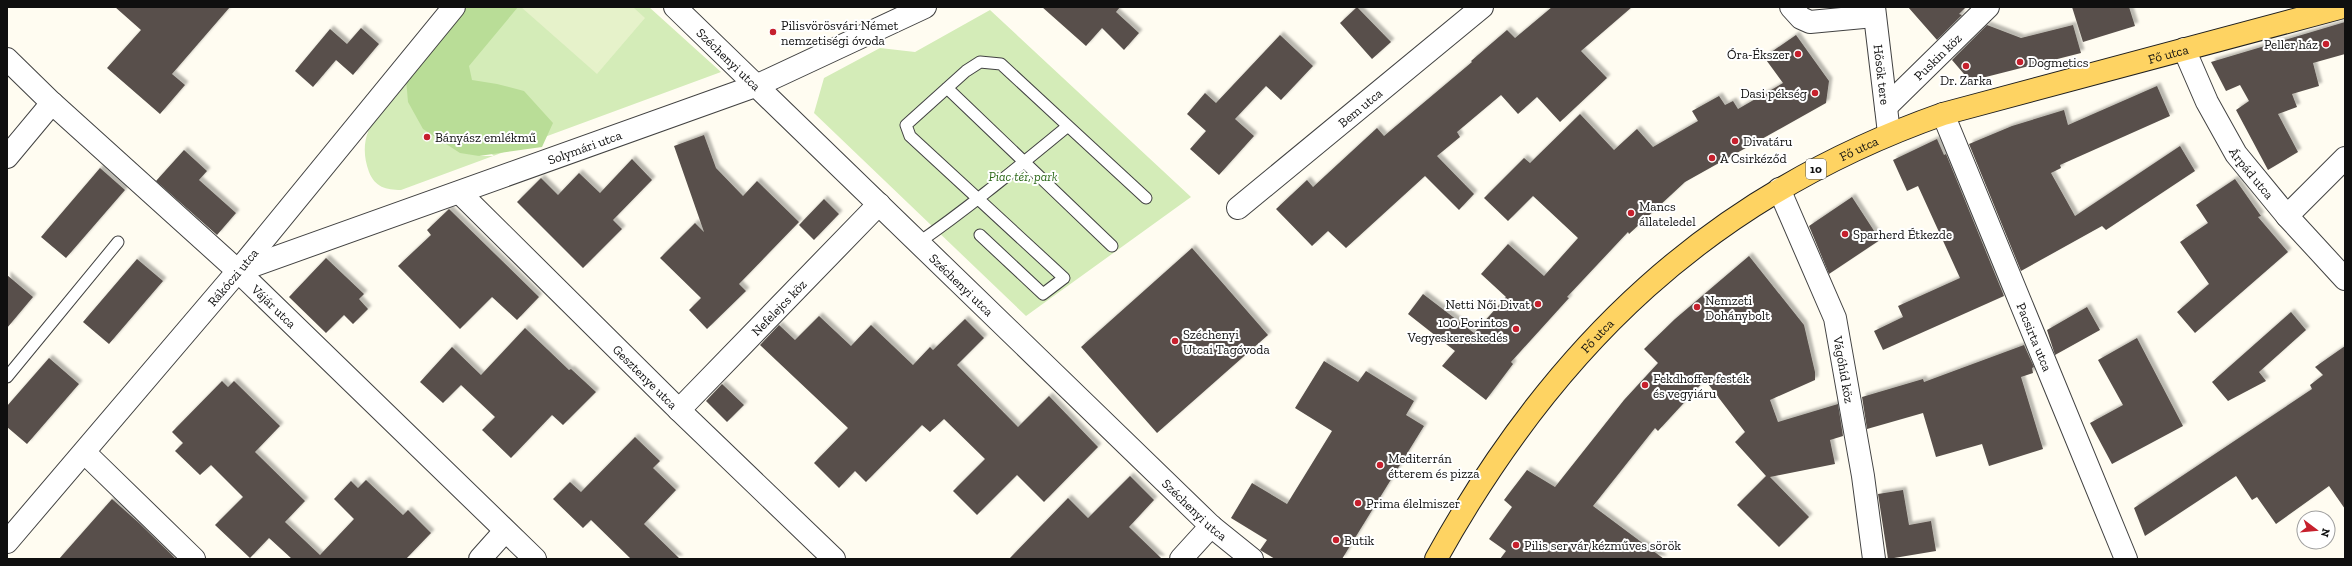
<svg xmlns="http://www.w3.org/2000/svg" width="2352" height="566" viewBox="0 0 2352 566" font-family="'Zilla Slab',serif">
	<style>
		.green { fill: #d4ecb8 }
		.forest { fill: #b9dd97 }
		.pitch { fill: #e6f2ca }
		.building { fill: #58504b; filter: url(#shadow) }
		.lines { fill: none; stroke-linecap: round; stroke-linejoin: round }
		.service-casing { stroke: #424242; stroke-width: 13 }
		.minor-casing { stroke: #424242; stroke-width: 24 }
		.primary-casing { stroke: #202020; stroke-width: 24 }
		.service { stroke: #fff; stroke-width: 11 }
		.minor { stroke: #fff; stroke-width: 22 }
		.primary { stroke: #fed362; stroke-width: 22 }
		.poi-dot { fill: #c6202d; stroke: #fff; stroke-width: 1.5 }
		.labels { text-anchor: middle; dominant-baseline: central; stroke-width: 4; stroke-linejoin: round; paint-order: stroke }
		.shield { fill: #fff; stroke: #575757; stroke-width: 1 }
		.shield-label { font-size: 12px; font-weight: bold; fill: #0f0f0f }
		.poi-label { font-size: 13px; fill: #0f0f0f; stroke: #fff; text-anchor: start }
		.street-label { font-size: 13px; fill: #0f0f0f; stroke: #fff }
		.park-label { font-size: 13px; font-style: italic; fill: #2e6a1b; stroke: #fff }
	</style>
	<defs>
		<filter id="shadow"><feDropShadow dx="3.5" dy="-3.5" stdDeviation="1" flood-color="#0004"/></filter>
	</defs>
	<rect width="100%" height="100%" fill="#fffcf1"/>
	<path class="green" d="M479,7h170l72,65 -320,118c-15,0 -26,-3 -32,-18 -15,-41 13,-62 37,-93l73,77h15l-80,-70z
		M990,10l201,187 -165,119 -212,-203 10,-35 56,-30 35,4z"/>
	<path class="forest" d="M467,7h51l-49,59 3,14 25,4 27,7 29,32 -11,24 -63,9 -19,-3 -37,-24 -15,-27 -2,-23z"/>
	<path class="pitch" d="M521,7h112l12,11 -48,56z"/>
	<path class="building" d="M115,7h115l-58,67 13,11 -25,29 -53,-46 34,-38z
		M1042,7h78l-4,5 23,21 -15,17 -22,-22 -16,18z
		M1357,7l34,35 -19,17 -32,-36z
		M1552,7h80l-51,44 26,27 -47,44 -23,-25 -19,17 -17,-19 -44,37 3,5 -23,19 37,38 -15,16 -34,-34 -79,72 -18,-17 -16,15 -36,-37 31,-29 6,7 64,-59 7,8 88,-74 -1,-1 36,-31 8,8z
		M1908,7h58l-7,7 3,1 -25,25z
		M2072,7h57l6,19 -52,16z
		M2345,22v32l-32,9 6,23 -27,8 5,13 -19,7 20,38 -30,18 -32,-60 13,-9 -9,-16 -14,6 -15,-29z
		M1987,25l34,13 52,-13 8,28 -111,28 -18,-21z
		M361,28l18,16 -26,31 -17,-15 -23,27 -18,-16 35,-42 17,15z
		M1280,35l33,31 -32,34 -15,-14 -31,33 19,17 -35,39 -29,-26 16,-18 -19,-17 18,-21 11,10z
		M1796,35l33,46 -3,22 -141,79 -56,52 -1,-2 -61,65 2,1 -58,64 2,2 -27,36 -44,-34 13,-15 -47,-37 15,-20 51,39 32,-36 -25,-23 27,-30 36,32 34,-38 -45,-42 -25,25 -24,-23 40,-40 6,5 50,-49 34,36 23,-21 16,18 45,-26 -6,-10 27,-15 6,9 8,-4 5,8 45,-26 -19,-26z
		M2157,86l13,30 -110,49 1,3 -10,5 24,43 105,-70 15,25 -89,59 -4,-4 -81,45 -52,-127 43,-18 52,-16 4,15z
		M704,135l12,33 27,28 14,-15 42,41 -60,62 7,7 -39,38 -18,-19 12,-12 -41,-40 35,-35 9,9 -30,-86z
		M1937,139l7,16 2,-1 58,142 -121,54 -9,-19 29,-14 -5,-11 62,-28 -42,-92 -11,5 -14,-31z
		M184,150l23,21 -8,9 37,33 -19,22 -61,-54z
		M632,159l20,21 -39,40 9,9 -39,39 -66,-66 24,-24 17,17 21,-22 21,20z
		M100,168l25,22 -59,68 -25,-21z
		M2235,179l26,37 -3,1 30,35 -93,81 -18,-21 32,-28 -29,-42 28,-19 -12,-18z
		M1852,197l28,43 -51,34 -20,-48z
		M824,199l15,15 -25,26 -15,-15z
		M449,209l90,88 -22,23 -25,-23 -32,32 -62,-63 33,-31 -4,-5z
		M1192,248l76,87 -111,98 -76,-86z
		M1749,256l55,69 11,47v8l-45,20 8,22 60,-18 5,32 -13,4 5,24 -65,13 39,40 -30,30 -42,-42 29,-29 -31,-34 10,-10 -40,-52 -47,51 -3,-3 -62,78 71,53h-164l6,-8 -17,-12 23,-32 -8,-7 23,-30 28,17 69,-87 34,-37 -14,-14 31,-30z
		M326,258l38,36 -5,5 9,10 -15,15 -9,-9 -18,18 -37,-36z
		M137,259l26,22 -54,63 -26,-22z
		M7,275l26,22 -26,31z
		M2087,307l13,23 -45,25 -8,-25z
		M2291,312l15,18 -47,42 7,9 -38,20 -16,-19z
		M819,316l32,30 20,-21 42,40 17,-18 3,3 32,-31 19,19 -27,27 61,62 31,-31 49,51 -54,55 -27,-27 -40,40 -24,-24 32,-32 -41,-40 -14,13 -8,-7 -56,57 -11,-11 -16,17 -25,-25 34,-35 -88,-83 19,-20 16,15z
		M525,328l44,42 2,-1 25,23 -33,33 -11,-10 -41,43 -29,-28 13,-13 -34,-32 -18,18 -23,-21 32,-35 29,28z
		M2137,338l46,88 -71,38 -22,-41 33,-18 -25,-45z
		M2024,345l10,22 -2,1 1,5 -12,4 22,72 -54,17 -7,-22 -46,13 -13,-44 -56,16 -5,-32 61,-18 1,3z
		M2345,346v163l-16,-23 -53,38 -19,-27 -5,3 -16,-24 -91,60 -11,-28 178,-119 -2,-4 13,-10 -8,-8z
		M49,358l30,26 -52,60 -20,-17v-21z
		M1324,361l34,21 8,-11 48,30 -8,14 18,11 -82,133h-67l-15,-9 7,-10 -36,-22 21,-35 35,21 45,-73 -37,-23z
		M222,381l6,6 6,-6 46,45 -25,26 50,49 -20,21 35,33 34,-36 -20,-20 17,-18 7,7 8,-8 37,35 5,-5 23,23 -25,26h-114l-23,-21 -19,20 -35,-33 28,-28 -32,-32 -11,10 -25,-24 8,-8 -11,-11z
		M722,384l22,21 -17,17 -21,-21z
		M635,437l25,24 -7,7 23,22 -32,34 36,35h-49l-40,-39 -8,8 -30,-29 17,-17 11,10z
		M1130,476l24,24 -25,27 33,32h-153l59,-61 20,20z
		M1903,490l6,35 22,-4 5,30 -48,8 -10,-65z
		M112,499l27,24 37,36h-117z"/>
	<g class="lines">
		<defs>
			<path id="service" d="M947,88l165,158
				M1068,126l78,72
				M918,243c52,-36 101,-77 150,-117l-67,-62 -21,-2 -14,9 -60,54 4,11 154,142 -21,16 -63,-59
				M7,377l111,-135"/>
			<g id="minor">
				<path id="s1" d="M675,7l536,519 41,33"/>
				<path d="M1791,7l10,11 9,4 64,-6"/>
				<path id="s2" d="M1874,7l15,126"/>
				<path id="s3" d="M2184,49l23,53 29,52 51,62 58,63"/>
				<path id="s4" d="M7,59l45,44 186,168 297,288"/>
				<path id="s5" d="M1886,107l102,-100"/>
				<path id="s6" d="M1943,114l183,445"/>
				<path d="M7,157l45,-54"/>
				<path id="s7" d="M1779,189l56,129 28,158 11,83"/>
				<path id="s8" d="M460,193l219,217 155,149"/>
				<path id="s9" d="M1238,208l244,-201"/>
				<path d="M2287,216l58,-58"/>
				<path id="s10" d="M238,271l520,-186 167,-78"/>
				<path id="s11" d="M679,410l200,-206"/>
				<path d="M85,453l109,106"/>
				<path id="s12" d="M7,542l231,-271 216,-264"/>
				<path d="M480,559l25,-28"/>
				<path d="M1181,559l30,-33"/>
			</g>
			<g id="primary">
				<path id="s13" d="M1436,559c118,-213 274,-363 507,-445l400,-107"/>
			</g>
		</defs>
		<use href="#service" class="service-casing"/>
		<use href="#minor" class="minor-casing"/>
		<use href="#primary" class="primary-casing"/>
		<use href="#service" class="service"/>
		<use href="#minor" class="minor"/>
		<use href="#primary" class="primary"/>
	</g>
	<g class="poi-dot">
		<circle cx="773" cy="32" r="4"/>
		<circle cx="2326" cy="44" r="4"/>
		<circle cx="1798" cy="54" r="4"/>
		<circle cx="2020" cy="62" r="4"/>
		<circle cx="1966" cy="66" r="4"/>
		<circle cx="1815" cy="93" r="4"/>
		<circle cx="427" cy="137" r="4"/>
		<circle cx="1735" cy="141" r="4"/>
		<circle cx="1712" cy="158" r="4"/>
		<circle cx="1631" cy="213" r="4"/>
		<circle cx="1845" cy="234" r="4"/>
		<circle cx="1538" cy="304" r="4"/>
		<circle cx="1697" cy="307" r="4"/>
		<circle cx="1516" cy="329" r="4"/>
		<circle cx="1175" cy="341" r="4"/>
		<circle cx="1645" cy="385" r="4"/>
		<circle cx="1380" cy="465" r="4"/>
		<circle cx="1358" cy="503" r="4"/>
		<circle cx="1336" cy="540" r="4"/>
		<circle cx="1516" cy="545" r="4"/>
	</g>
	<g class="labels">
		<rect class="shield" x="1806" y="159" width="20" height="20" rx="3"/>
		<g class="shield-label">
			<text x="1816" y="169">10</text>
		</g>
		<g class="poi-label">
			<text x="781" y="25">Pilisvörösvári Német<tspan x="781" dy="15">nemzetiségi óvoda</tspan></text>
			<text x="2318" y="44" text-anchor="end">Peller ház</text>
			<text x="1790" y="54" text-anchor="end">Óra-Ékszer</text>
			<text x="2028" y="62">Dogmetics</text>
			<text x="1966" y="80" text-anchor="middle">Dr. Zarka</text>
			<text x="1807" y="93" text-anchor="end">Dasi pékség</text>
			<text x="435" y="137">Bányász emlékmű</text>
			<text x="1743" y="141">Divatáru</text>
			<text x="1720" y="158">A Csirkéződ</text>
			<text x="1639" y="206">Mancs<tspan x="1639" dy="15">állateledel</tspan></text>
			<text x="1853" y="234">Sparherd Étkezde</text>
			<text x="1705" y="300">Nemzeti<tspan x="1705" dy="15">Dohánybolt</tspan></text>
			<text x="1530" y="304" text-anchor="end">Netti Női Divat</text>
			<text x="1508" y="322" text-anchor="end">100 Forintos<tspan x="1508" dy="15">Vegyeskereskedés</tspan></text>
			<text x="1183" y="334">Széchenyi<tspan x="1183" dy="15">Utcai Tagóvoda</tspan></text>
			<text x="1653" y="378">Fekdhoffer festék<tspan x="1653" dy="15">és vegyiáru</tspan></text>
			<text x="1388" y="458">Mediterrán<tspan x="1388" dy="15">étterem és pizza</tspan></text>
			<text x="1366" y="503">Prima élelmiszer</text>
			<text x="1344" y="540">Butik</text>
			<text x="1524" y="545">Pilis ser vár kézműves sörök</text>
		</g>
		<g class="street-label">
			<text stroke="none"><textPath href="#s13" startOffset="924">Fő utca</textPath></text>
			<text stroke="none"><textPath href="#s5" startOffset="72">Puskin köz</textPath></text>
			<text stroke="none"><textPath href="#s1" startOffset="75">Széchenyi utca</textPath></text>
			<text stroke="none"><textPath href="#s2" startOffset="68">Hősök tere</textPath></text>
			<text stroke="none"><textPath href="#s9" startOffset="158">Bem utca</textPath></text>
			<text stroke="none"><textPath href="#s10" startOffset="368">Solymári utca</textPath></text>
			<text stroke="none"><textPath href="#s13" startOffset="600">Fő utca</textPath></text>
			<text stroke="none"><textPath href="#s3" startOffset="142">Árpád utca</textPath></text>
			<text stroke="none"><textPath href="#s12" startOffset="348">Rákóczi utca</textPath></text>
			<text stroke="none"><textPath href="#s1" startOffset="399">Széchenyi utca</textPath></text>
			<text stroke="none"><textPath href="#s4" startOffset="364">Vájár utca</textPath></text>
			<text stroke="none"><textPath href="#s11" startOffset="143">Nefelejcs köz</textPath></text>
			<text stroke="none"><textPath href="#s13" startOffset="276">Fő utca</textPath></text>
			<text stroke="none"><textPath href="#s6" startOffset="241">Pacsirta utca</textPath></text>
			<text stroke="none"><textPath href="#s7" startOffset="193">Vágóhíd köz</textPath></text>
			<text stroke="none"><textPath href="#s8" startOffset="261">Gesztenye utca</textPath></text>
			<text stroke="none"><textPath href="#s1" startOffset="723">Széchenyi utca</textPath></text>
		</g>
		<g class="park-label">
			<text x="1023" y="176">Piac tér, park</text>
		</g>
	</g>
	<rect width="2352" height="566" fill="none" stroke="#0f0f0f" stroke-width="16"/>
	<g transform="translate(2316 530) rotate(106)"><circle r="19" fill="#ffffff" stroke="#9f9f9f"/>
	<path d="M0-3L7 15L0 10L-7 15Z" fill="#c6202d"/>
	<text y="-6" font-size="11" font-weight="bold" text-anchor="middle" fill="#0f0f0f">N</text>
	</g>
</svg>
